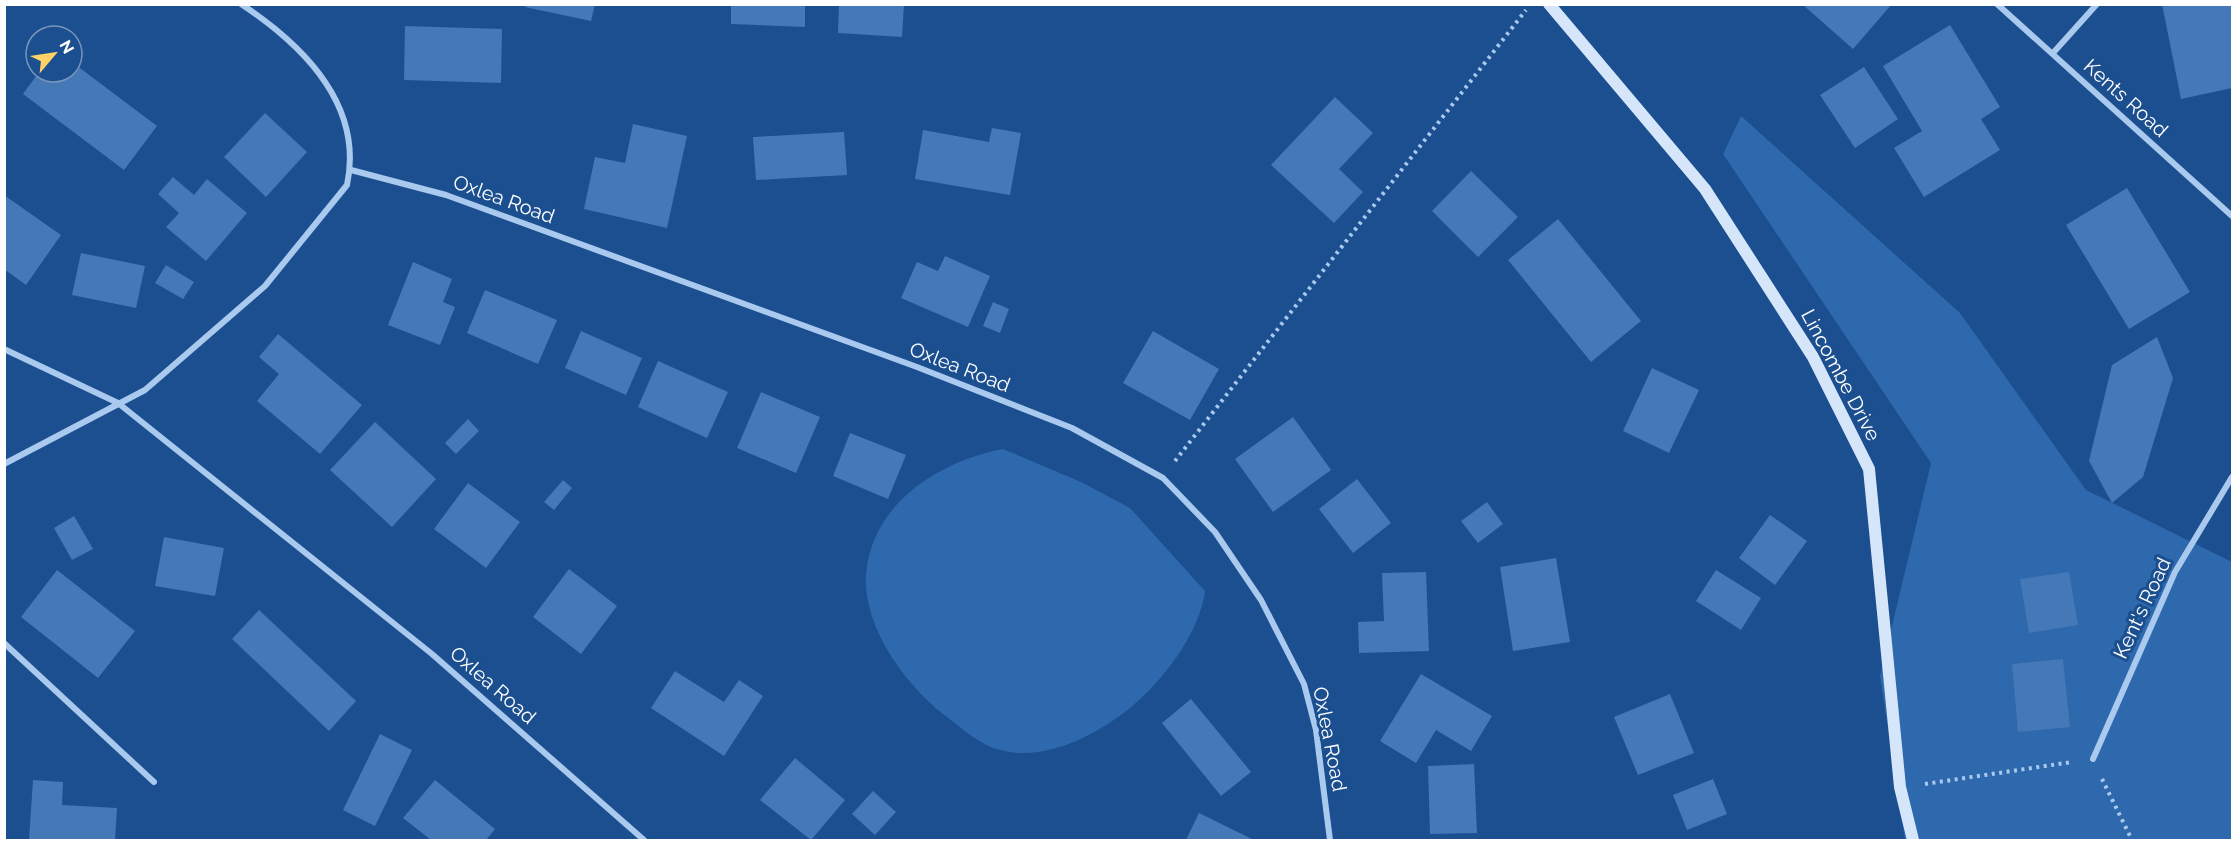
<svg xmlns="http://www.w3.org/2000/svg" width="2237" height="845" viewBox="0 0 2237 845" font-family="Raleway,sans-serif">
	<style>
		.green { fill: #2e69ad }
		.building { fill: #4478b7 }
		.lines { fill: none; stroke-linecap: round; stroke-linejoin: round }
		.path { stroke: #a9c9ee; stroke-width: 4; stroke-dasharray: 3 4.5; stroke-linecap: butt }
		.street { stroke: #a9c9ee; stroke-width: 6 }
		.secondary { stroke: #d6e6fa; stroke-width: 12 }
		.labels { text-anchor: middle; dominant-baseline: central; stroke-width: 6; stroke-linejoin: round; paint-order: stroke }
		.street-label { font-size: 20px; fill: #fff; stroke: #1b4f8f }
	</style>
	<rect width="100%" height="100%" fill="#1b4f8f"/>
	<path class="green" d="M1741,116l219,197 126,177 146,72v278h-327l-25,-164 51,-213 -208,-309z
		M1003,449l78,33 49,26 75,83c-5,42 -43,91 -75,117 -34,27 -84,54 -130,42 -20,-5 -37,-21 -53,-33 -40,-30 -84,-89 -81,-142 5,-71 73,-114 137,-126z"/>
	<path class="building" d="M526,4h69l-4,17 -66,-14z
		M731,4h74v23l-74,-3z
		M839,4h65l-2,33 -64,-4z
		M1802,4h90l-39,45z
		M2162,4h70v84l-51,11z
		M1950,25l50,82 -19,12 19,31 -76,47 -30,-49 28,-17 -39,-65z
		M405,26l97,3 -1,54 -97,-3z
		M72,62l85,64 -33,44 -101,-76 16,-22h33z
		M1864,67l34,52 -43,29 -35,-53z
		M1335,97l38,36 -34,36 24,23 -29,31 -63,-58z
		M265,113l42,39 -41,45 -42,-40z
		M633,124l54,12 -20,92 -83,-19 11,-52 30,6z
		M992,128l29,5 -11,62 -95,-16 8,-49 66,12z
		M844,132l3,43 -91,5 -3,-43z
		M1471,171l47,46 -40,40 -46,-46z
		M173,177l21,18 13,-16 40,34 -41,48 -40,-34 13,-14 -21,-19z
		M2127,188l63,104 -61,37 -63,-104z
		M4,195l57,40 -35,50 -22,-16z
		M1558,219l83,102 -50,41 -83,-102z
		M81,253l64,13 -9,42 -64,-13z
		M945,256l45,20 -22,51 -67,-29 16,-36 21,9z
		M413,262l39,17 -9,23 12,5 -15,38 -52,-20z
		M166,265l28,17 -11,17 -28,-16z
		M485,290l72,30 -19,44 -71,-31z
		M993,302l16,7 -9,24 -17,-7z
		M581,331l61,27 -16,37 -61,-27z
		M1153,331l66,38 -29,51 -67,-37z
		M278,334l84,71 -42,49 -63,-53 22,-27 -20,-17z
		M2157,337l16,41 -30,99 -31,26 -23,-42 23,-96z
		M658,361l70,31 -21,46 -69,-31z
		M1652,368l47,22 -30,63 -46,-22z
		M761,392l59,25 -24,56 -59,-25z
		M1293,417l38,53 -58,42 -38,-53z
		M468,419l11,12 -23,23 -11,-11z
		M375,422l61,57 -44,48 -62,-57z
		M850,433l56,22 -18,44 -55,-23z
		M1357,479l34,44 -38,30 -34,-44z
		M563,480l9,8 -18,22 -10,-8z
		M468,483l52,39 -34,46 -52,-39z
		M1487,502l16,22 -25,19 -17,-22z
		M1770,515l37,26 -32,44 -36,-27z
		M74,516l19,33 -21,11 -18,-32z
		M164,537l60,11 -9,48 -60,-10z
		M1556,558l14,84 -57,9 -13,-84z
		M569,569l48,37 -36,48 -48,-37z
		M57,570l78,61 -37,47 -77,-61z
		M1716,570l45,28 -20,32 -45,-29z
		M1426,572l3,79 -70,2 -1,-31 26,-1 -2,-48z
		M2069,572l9,53 -49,8 -9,-54z
		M259,610l97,91 -27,30 -97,-92z
		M2063,659l7,68 -52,5 -6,-68z
		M675,671l49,31 15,-22 24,16 -39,60 -73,-48z
		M1421,674l71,42 -21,35 -35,-21 -20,33 -36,-22z
		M1670,694l24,59 -56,22 -24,-58z
		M1191,699l60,73 -30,24 -59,-73z
		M380,734l32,16 -37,76 -32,-16z
		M795,758l50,42 -34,40 -51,-40z
		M1474,764l3,69 -47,1 -2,-68z
		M1713,779l14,35 -40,16 -14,-35z
		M33,780l30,2 -1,23 55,3 -2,32h-86z
		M435,780l60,49 -9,11h-55l-28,-22z
		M873,791l23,21 -21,23 -23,-21z
		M1199,813l55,27h-68z"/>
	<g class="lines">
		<path class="path" d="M1175,461l351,-451
			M2102,779l30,61
			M1925,784l147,-22"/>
		<path class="street" d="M1997,4l235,212
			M2053,53l44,-49
			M351,170l95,25 471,172 155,61 91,50 52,54 46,68 43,84 12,46 14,110
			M4,349l114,54 314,251 212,186
			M4,464l141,-74 120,-104 82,-101c17,-80 -44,-140 -106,-181
			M4,643l150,139
			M2093,759l82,-187 57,-95"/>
		<path class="secondary" d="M1549,4l156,185 108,168 56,112 31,318 13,53"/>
	</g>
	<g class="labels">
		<g class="street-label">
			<text transform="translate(2126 98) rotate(42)">Kents Road</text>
			<text transform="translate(504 199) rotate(20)">Oxlea Road</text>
			<text transform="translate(960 367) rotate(21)">Oxlea Road</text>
			<text transform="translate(1841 375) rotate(62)">Lincombe Drive</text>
			<text transform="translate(2142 608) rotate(-65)">Kent's Road</text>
			<text transform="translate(493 685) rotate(41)">Oxlea Road</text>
			<text transform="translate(1330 739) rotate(79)">Oxlea Road</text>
		</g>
	</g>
	<rect width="2237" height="845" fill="none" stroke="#ffffff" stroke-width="12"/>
	<g transform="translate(54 54) rotate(61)"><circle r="28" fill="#1b4f8f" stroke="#7695bc" stroke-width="1.5"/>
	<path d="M0-4.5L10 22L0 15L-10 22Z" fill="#ffd166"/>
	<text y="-9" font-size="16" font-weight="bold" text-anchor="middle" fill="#ffffff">N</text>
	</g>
</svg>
